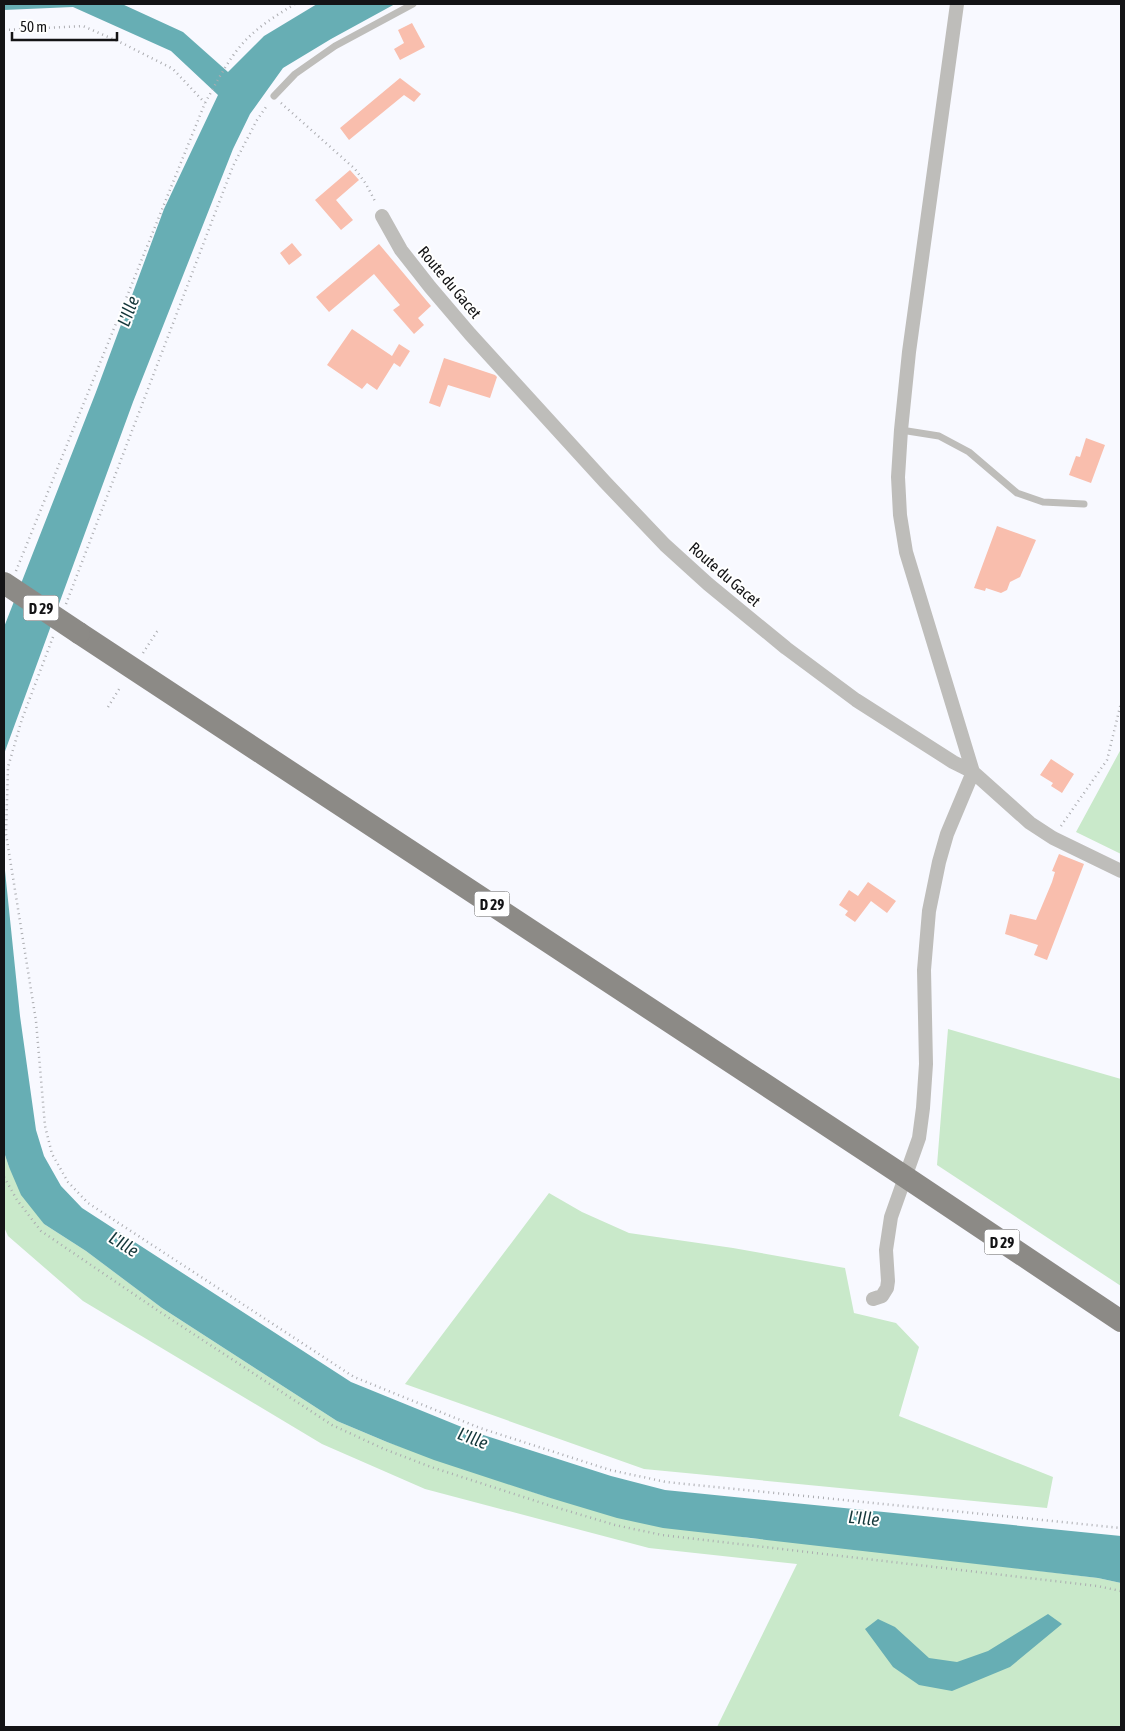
<svg xmlns="http://www.w3.org/2000/svg" width="1125" height="1731" viewBox="0 0 1125 1731" font-family="'Asap Condensed',sans-serif">
	<style>
		.green { fill: #c9e9ca }
		.water { fill: #67aeb4 }
		.building { fill: #f9bead }
		.lines { fill: none; stroke-linecap: round; stroke-linejoin: round }
		.path { stroke: #abacb0; stroke-width: 2.5; stroke-dasharray: 1 4; stroke-linecap: butt }
		.lane { stroke: #bebdba; stroke-width: 7 }
		.street { stroke: #bebdba; stroke-width: 14 }
		.primary { stroke: #8c8a86; stroke-width: 22 }
		.primary-bridge { stroke: #8c8a86; stroke-width: 22 }
		.labels { text-anchor: middle; dominant-baseline: central; stroke-width: 4; stroke-linejoin: round; paint-order: stroke }
		.shield { fill: #fff; stroke: #5a5a5c; stroke-width: 1 }
		.shield-label { font-size: 15px; font-weight: bold; fill: #141416 }
		.street-label { font-size: 16px; fill: #141416; stroke: #fff }
		.water-label { font-size: 18px; font-style: italic; fill: #14373a; stroke: #fff }
	</style>
	<rect width="100%" height="100%" fill="#f8f9ff"/>
	<path class="green" d="M1121,749v105l-45,-22z
		M948,1029l173,50v207l-184,-121z
		M4,1152l5,15 35,57 42,27 76,57 175,113 50,21 160,55 201,41 60,5 290,35 23,5v144h-404l80,-163 -148,-16 -224,-59 -103,-45 -239,-143 -75,-65 -4,-9z
		M549,1193l33,19 47,21 104,15 112,20 9,45 42,10 23,24 -20,69 154,61 -6,31 -403,-39 -239,-85z"/>
	<path class="water" d="M4,4h118l61,28 45,40 36,-36 53,-32h78l-64,35 -48,29 -33,46 -17,35 -100,253 -129,352v-127l92,-235 68,-183 54,-114 -47,-44 -98,-44 -69,3z
		M4,861l16,155 16,114 8,26 17,30 21,22 269,174 123,50 137,44 54,14 456,46v47l-23,-5 -435,-50 -46,-10 -70,-21 -113,-37 -47,-18 -50,-21 -175,-113 -76,-57 -42,-27 -23,-29 -12,-28 -5,-15z
		M1048,1614l14,10 -52,43 -58,24 -33,-6 -26,-18 -28,-38 13,-10 17,8 34,31 28,4 31,-11z"/>
	<path class="building" d="M412,23l13,24 -25,13 -6,-11 10,-6 -6,-13z
		M400,78l21,16 -7,8 -10,-7 -55,45 -9,-12z
		M350,170l9,10 -23,20 17,20 -12,10 -26,-30z
		M292,243l10,12 -13,10 -9,-12z
		M379,244l52,62 -13,12 6,7 -10,9 -21,-24 7,-5 -26,-31 -45,38 -13,-15z
		M352,329l40,27 7,-12 11,7 -10,16 -6,-4 -17,27 -10,-7 -5,6 -35,-24z
		M444,358l51,17 2,2 -7,21 -42,-13 -8,22 -11,-4z
		M1086,438l19,7 -14,38 -22,-8 7,-19 4,1z
		M997,526l39,14 -16,37 -10,5 -3,8 -6,3 -15,-5 -1,3 -11,-3z
		M1051,759l23,15 -12,19 -11,-7 2,-3 -13,-8z
		M1059,854l25,10 -37,96 -13,-5 4,-10 -33,-11 5,-20 26,6 16,-38 3,-10 -3,-1z
		M868,882l28,19 -9,12 -16,-12 -16,21 -10,-7 3,-4 -9,-6 10,-15 9,6z"/>
	<g class="lines">
		<path class="path" d="M4,30l79,-4 39,17 51,26 32,34
			M281,103l74,66 11,15 10,19
			M16,571l189,-468c13,-23 26,-50 46,-68 13,-12 29,-22 44,-31
			M66,604l167,-438 24,-46 11,-16
			M53,637l-31,82 -14,48 -2,67 30,187 9,105 7,28 16,28 20,21 266,174 126,51 130,42 56,12 455,46
			M143,653l15,-23
			M108,707l13,-21
			M1061,826l46,-66 14,-57
			M4,1177l13,23 24,31 119,81 172,113 52,24 47,18 114,37 70,21 47,10 435,51 24,5"/>
		<path class="lane" d="M274,96l21,-22 40,-28 78,-42
			M901,430l38,6 30,16 48,41 26,9 41,2"/>
		<path class="street" d="M382,216l19,34 29,37 40,47 135,148 60,63 43,39 78,64 70,52 97,62 20,10 57,51 23,15 68,33
			M873,1299l9,-3 5,-8 1,-7 -2,-31 5,-33 28,-79 4,-30 3,-44 -2,-94 5,-59 10,-49 8,-28 26,-62 -67,-220 -6,-37 -2,-38 3,-47 8,-78 48,-348"/>
		<path class="primary" d="M79,633l825,543 217,145"/>
		<path class="primary-bridge" d="M4,583l75,50"/>
	</g>
	<g class="labels">
		<g class="shield">
			<rect x="23.5" y="595.5" width="35" height="25" rx="4"/>
			<rect x="474.5" y="891.5" width="35" height="25" rx="4"/>
			<rect x="984.5" y="1229.5" width="35" height="25" rx="4"/>
		</g>
		<g class="shield-label">
			<text x="41" y="608">D 29</text>
			<text x="492" y="904">D 29</text>
			<text x="1002" y="1242">D 29</text>
		</g>
		<g class="street-label">
			<text transform="translate(450 282) rotate(50)">Route du Gacet</text>
			<text transform="translate(725 574) rotate(41)">Route du Gacet</text>
		</g>
		<g class="water-label">
			<text transform="translate(128 311) rotate(-69)">L'Ille</text>
			<text transform="translate(124 1244) rotate(32)">L'Ille</text>
			<text transform="translate(473 1438) rotate(21)">L'Ille</text>
			<text transform="translate(864 1518) rotate(6)">L'Ille</text>
		</g>
	</g>
	<rect width="1125" height="1731" fill="none" stroke="#141416" stroke-width="10"/>
	<path d="M12 32v8h105v-8" fill="none" stroke="#141416" stroke-width="2.5"/>
	<text x="20" y="32" font-size="15" fill="#141416" stroke="#ffffff" stroke-width="4" paint-order="stroke">50 m</text>
</svg>
